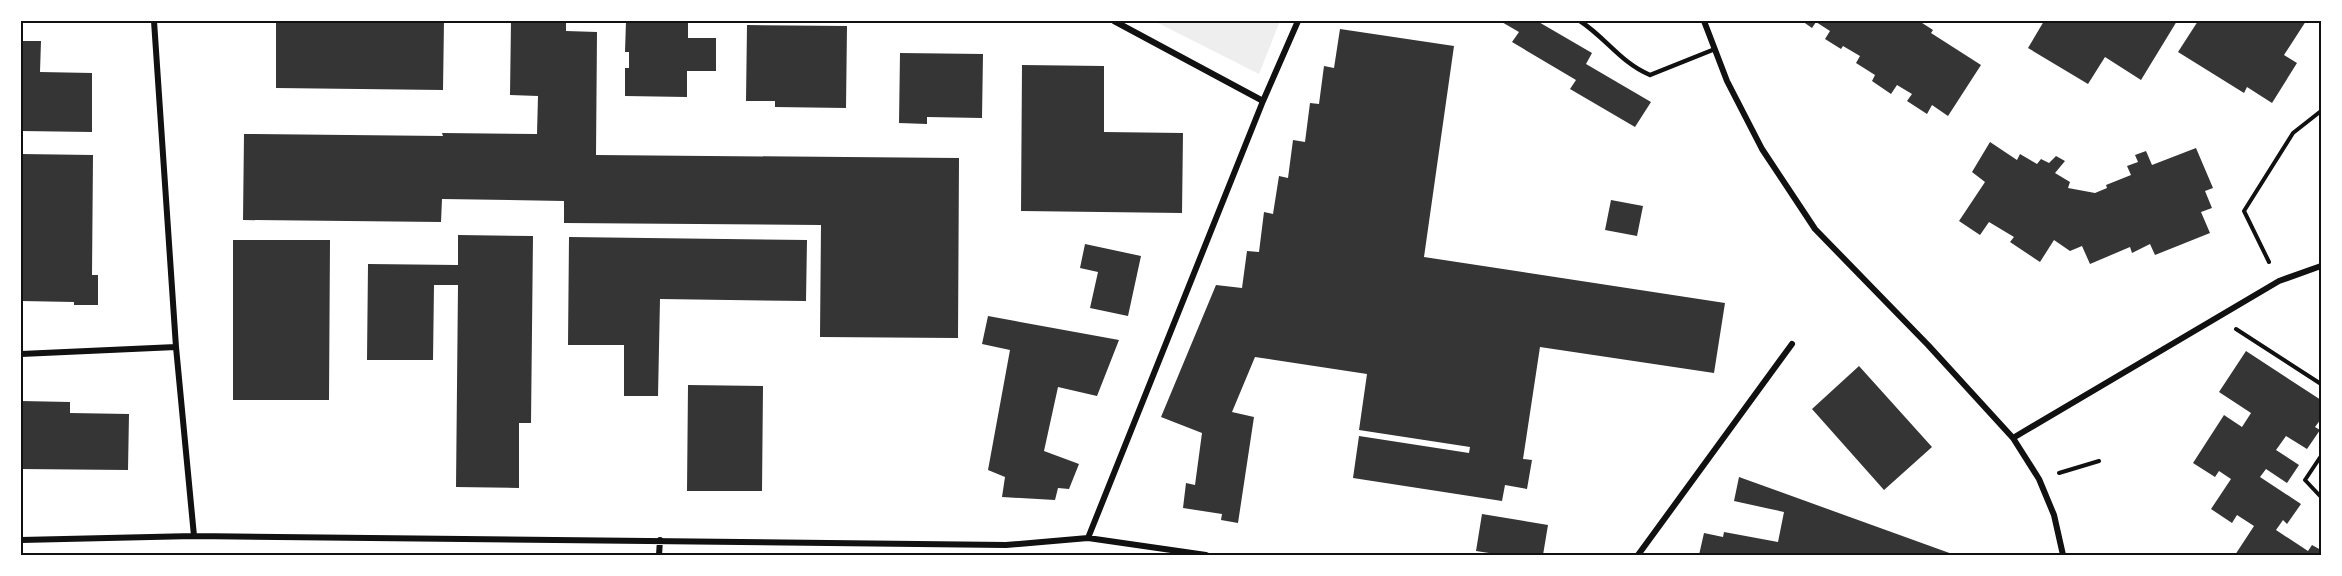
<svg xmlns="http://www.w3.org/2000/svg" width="2342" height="576" viewBox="0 0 2342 576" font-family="Figtree,sans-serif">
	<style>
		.green { fill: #eee }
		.building { fill: #353535 }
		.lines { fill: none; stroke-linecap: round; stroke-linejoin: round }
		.path { stroke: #111; stroke-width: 4 }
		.service { stroke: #111; stroke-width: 4.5 }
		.minor { stroke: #111; stroke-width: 6 }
		.neatline { fill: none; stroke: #111; stroke-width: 2 }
	</style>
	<rect width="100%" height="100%" fill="#fff"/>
	<path class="green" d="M1154,21h126l-21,53z"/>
	<path class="building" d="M276,21h168l-1,69 -167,-2z
		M511,21h55v10l31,1 -1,123 363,3 -1,180 -138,-1 1,-112 -257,-2v-22l-122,-2 -1,23 -198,-2 1,-86 199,2 -1,-3 95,1 1,-38 -28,-1z
		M626,21l62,1v16h28v33h-29v26l-62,-1v-28h4v-16h-4z
		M1500,21h37l55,32 -6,11 65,38 -16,25 -65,-38 6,-9 -64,-38 7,-10z
		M1802,21h117l14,9 -2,3 50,32 -33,51 -16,-11 -5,9 -20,-13 5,-7 -15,-9 -6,9 -19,-13 3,-6 -19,-12 4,-7 -17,-10 -2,3 -16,-10 5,-8 -14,-9 -4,6z
		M2044,21h133l-36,59 -36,-23 -17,27 -60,-36z
		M2198,21h108l-22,34 13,8 -25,40 -25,-16 -3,6 -66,-41z
		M747,25l100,1 -1,82 -71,-1v-6h-29z
		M1340,29l114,17 -30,211 301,46 -11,70 -174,-26 -17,112 9,1 -5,29 -22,-4 -3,16 -149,-23 6,-42 110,17 1,-6 -111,-17 8,-56 -112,-17 -23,55 22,5 -16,106 -17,-3 1,-6 -39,-6 3,-25 9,2 7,-52 -41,-16 55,-132 26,3 5,-37 12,1 5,-40 9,2 6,-38 9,2 5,-38 12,2 5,-39 9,1 5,-38 10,2z
		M21,41h20l-1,31 52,1v59l-71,-1z
		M900,53l83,1 -1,64 -55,-1v7l-28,-1z
		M1022,65l82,1v66l79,1 -1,80 -161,-2z
		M1990,142l27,18 3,-6 17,10 4,-5 8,4 7,-7 9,5 -10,12 15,9 -2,6 27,5 12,-5 -1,-3 25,-10 -4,-9 11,-4 -3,-7 11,-4 6,14 44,-17 17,40 -8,3 7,17 -11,4 9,21 -55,22 -5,-11 -18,9 -2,-6 -40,17 -8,-18 -12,5 -16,-11 -14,22 -30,-20 4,-5 -25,-15 -9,13 -21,-14 26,-39 -13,-10z
		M21,154l72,1 -1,120h6v30h-24v-3l-53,-1z
		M1611,200l32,6 -6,30 -32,-6z
		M458,235l75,1 -2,187h-12v65l-63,-1 2,-202h-24l-1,75h-66l1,-96 90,1z
		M569,237l238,3 -1,61 -146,-2 -2,97h-34v-51h-56z
		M233,240h97l-1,160h-96z
		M1085,244l56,12 -13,60 -38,-8 8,-36 -18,-4z
		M988,316l131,24 -22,56 -39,-9 -14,64 35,13 -10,25 -11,-1 -3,12 -53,-3 3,-20 -17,-7 22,-120 -28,-6z
		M2246,351l75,49v19l-6,8 5,3 -13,19 -21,-13 -10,14 23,15 -12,18 -21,-14 -6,8 41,27 -14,20 -4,-4 -7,10 32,21 4,-6 9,5v5h-86l19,-29 -17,-11 -5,8 -21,-14 20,-30 -12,-8 -4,6 -22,-14 31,-48 18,12 9,-14 -32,-21z
		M1859,366l73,81 -48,43 -72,-81z
		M688,385l75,1 -1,105h-75z
		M21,401l49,1v11l59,1 -1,56 -107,-1z
		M1739,477l216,78h-256l5,-22 19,4 1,-5 54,10 6,-30 -50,-11z
		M1482,514l66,11 -5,30h-41l-26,-4z"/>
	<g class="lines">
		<path class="path" d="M2269,262l-25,-51 49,-78 28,-22
			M2236,329l85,55
			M2321,456l-16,24 16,17
			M2059,473l40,-12"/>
		<path class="service" d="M1580,21c26,17 41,42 70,54l65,-26"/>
		<path class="minor" d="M154,21l22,326 18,189
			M1114,21l149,80
			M1704,21l23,60 35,68 53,80 113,116 85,93 26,41 15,36 9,40
			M21,354l155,-7
			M2013,438l266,-157 42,-15
			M1088,538l175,-437 35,-80
			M21,540l173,-4 812,9 82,-7 118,17
			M659,555l1,-15
			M1638,555l154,-211"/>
	</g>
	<rect width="2342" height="576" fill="none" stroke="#ffffff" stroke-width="45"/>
	<rect x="22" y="22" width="2298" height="532" class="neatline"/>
</svg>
